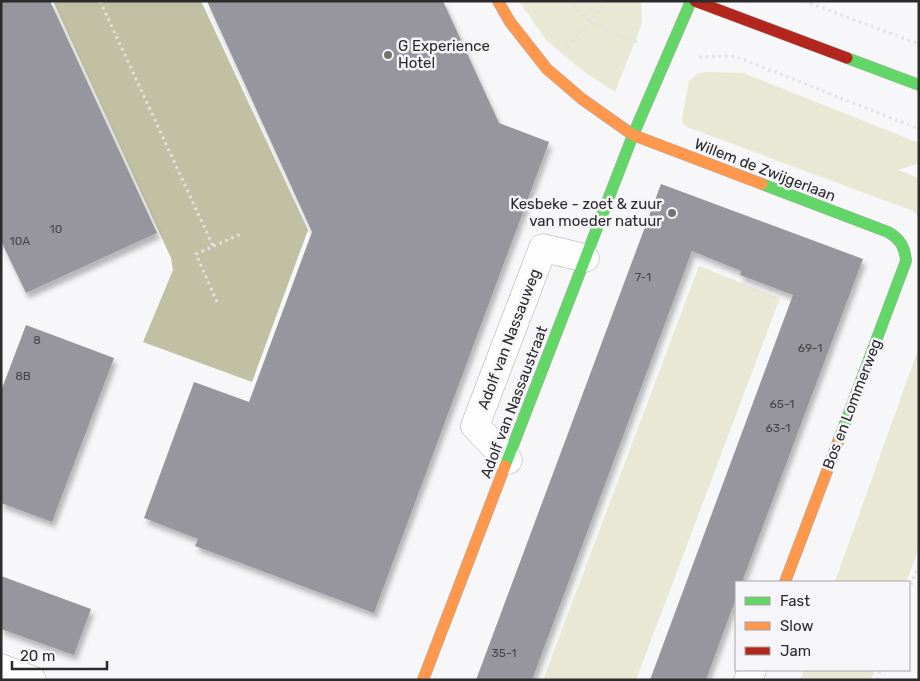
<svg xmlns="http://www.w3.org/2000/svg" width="920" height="681" viewBox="0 0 920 681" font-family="Rubik,sans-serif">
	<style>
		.green { fill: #e8e8d5 }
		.water { fill: #c1c0a3 }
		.building { fill: #97959d; filter: url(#shadow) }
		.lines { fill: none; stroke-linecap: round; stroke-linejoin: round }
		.street-casing { stroke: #acacad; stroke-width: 29 }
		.fast-casing { stroke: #acacad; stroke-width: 12 }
		.slow-casing { stroke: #acacad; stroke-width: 12 }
		.jam-casing { stroke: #acacad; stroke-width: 12 }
		.path { stroke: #e2e2e3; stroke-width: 3; stroke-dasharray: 2.5 4; stroke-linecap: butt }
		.street { stroke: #fefefe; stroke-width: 28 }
		.fast { stroke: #63d668; stroke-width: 11 }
		.slow { stroke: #ff974d; stroke-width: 11 }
		.jam { stroke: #b3261e; stroke-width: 11 }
		.poi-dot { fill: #727273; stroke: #f6f5f9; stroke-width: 2 }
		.labels { text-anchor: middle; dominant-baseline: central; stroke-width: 5; stroke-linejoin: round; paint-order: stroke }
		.number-label { font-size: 12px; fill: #464648 }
		.poi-label { font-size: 15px; fill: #2b2b2c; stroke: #f6f5f9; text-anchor: start }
		.street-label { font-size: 15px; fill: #2b2b2c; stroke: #f6f5f9 }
	</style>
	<defs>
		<filter id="shadow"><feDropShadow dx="3" dy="5.5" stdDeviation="2.5" flood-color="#0004"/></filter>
	</defs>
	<rect width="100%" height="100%" fill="#f7f6f8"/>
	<path class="green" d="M519,1h122l1,22 -27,69 -32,-21 -37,-31z
		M708,72l35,1 176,70v20l-21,7 21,8v39l-6,-6 -226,-84 -4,-3 -1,-6 7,-37 10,-8z
		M699,266l81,32 -144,382h-93z
		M919,347v201l-13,34h-71z
		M804,670h71l-4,10h-71z"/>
	<path class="water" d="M53,1h148l107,229 -56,152 -109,-40 30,-72 -2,-12z"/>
	<path class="building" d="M1,1h49l107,232 -131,60 -25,-52z
		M207,1h236l56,122 50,19 -175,471 -179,-67 3,-7 -54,-21 50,-136 55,20 63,-170z
		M661,184l202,75 -41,109 -80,214h-6v16l-30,82h-56l143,-385 -53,-20 1,-4 -49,-20 -160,429h-56z
		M26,325l88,33 -62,164 -51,-19v-112z
		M1,576l90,33 -17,46 -73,-26z"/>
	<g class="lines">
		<defs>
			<path id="street" d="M508,460l-33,-34 68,-178 42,10
				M1,668l31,12
				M748,680l4,-10"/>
			<path id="fast" d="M847,58l72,27
				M762,184l126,48c12,7 17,15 18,29l-68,181
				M505,466l128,-331 58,-134"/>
			<path id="slow" d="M498,1l12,21 37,47 35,30 51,36 129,49
				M785,582l53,-140
				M423,680l82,-214"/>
			<path id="jam" d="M695,1l152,57"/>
		</defs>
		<use href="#street" class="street-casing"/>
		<use href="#fast" class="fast-casing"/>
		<use href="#slow" class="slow-casing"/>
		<use href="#jam" class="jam-casing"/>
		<path class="path" d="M100,1l113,245
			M569,1l22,21 28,14 21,7
			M804,1l115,43
			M567,47l41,-46
			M699,57l32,-1 11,3 177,70
			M217,302l-21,-48 47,-21
			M909,591l10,-28
			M877,680l3,-10"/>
		<use href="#street" class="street"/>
		<use href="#fast" class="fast"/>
		<use href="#slow" class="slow"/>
		<use href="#jam" class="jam"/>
	</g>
	<g class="poi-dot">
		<circle cx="388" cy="55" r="5"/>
		<circle cx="672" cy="213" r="5"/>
	</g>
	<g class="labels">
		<g class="number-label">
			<text x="56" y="229">10</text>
			<text x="20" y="241">10A</text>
			<text x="643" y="277">7-1</text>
			<text x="37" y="340">8</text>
			<text x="810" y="348">69-1</text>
			<text x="23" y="376">8B</text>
			<text x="782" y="404">65-1</text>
			<text x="778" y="428">63-1</text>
			<text x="504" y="653">35-1</text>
		</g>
		<g class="poi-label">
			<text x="398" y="46">G Experience<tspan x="398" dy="17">Hotel</tspan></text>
			<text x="662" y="204" text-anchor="end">Kesbeke - zoet &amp; zuur<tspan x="662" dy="17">van moeder natuur</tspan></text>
		</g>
		<g class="street-label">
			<text transform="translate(765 170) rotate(21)">Willem de Zwijgerlaan</text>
			<text transform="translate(509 339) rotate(-69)">Adolf van Nassauweg</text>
			<text transform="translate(514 402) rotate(-69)">Adolf van Nassaustraat</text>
			<text transform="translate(852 404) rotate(-69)">Bos en Lommerweg</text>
		</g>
	</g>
	<rect width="920" height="681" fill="none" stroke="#2b2b2c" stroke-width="5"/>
	<rect x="735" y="581" width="175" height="90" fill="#f6f5f9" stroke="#a5a4a7"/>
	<rect x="745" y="597" width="25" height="8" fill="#63d668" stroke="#a5a4a7"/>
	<text x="780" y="606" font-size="15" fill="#2b2b2c">Fast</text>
	<rect x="745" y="622" width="25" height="8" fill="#ff974d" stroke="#a5a4a7"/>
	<text x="780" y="631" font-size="15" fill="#2b2b2c">Slow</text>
	<rect x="745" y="647" width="25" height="8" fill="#b3261e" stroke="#a5a4a7"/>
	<text x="780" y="656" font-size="15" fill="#2b2b2c">Jam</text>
	<path d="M12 661v8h95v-8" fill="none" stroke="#2b2b2c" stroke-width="2.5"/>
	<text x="20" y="661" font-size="15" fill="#2b2b2c" stroke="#f6f5f9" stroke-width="4" paint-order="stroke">20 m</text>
</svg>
